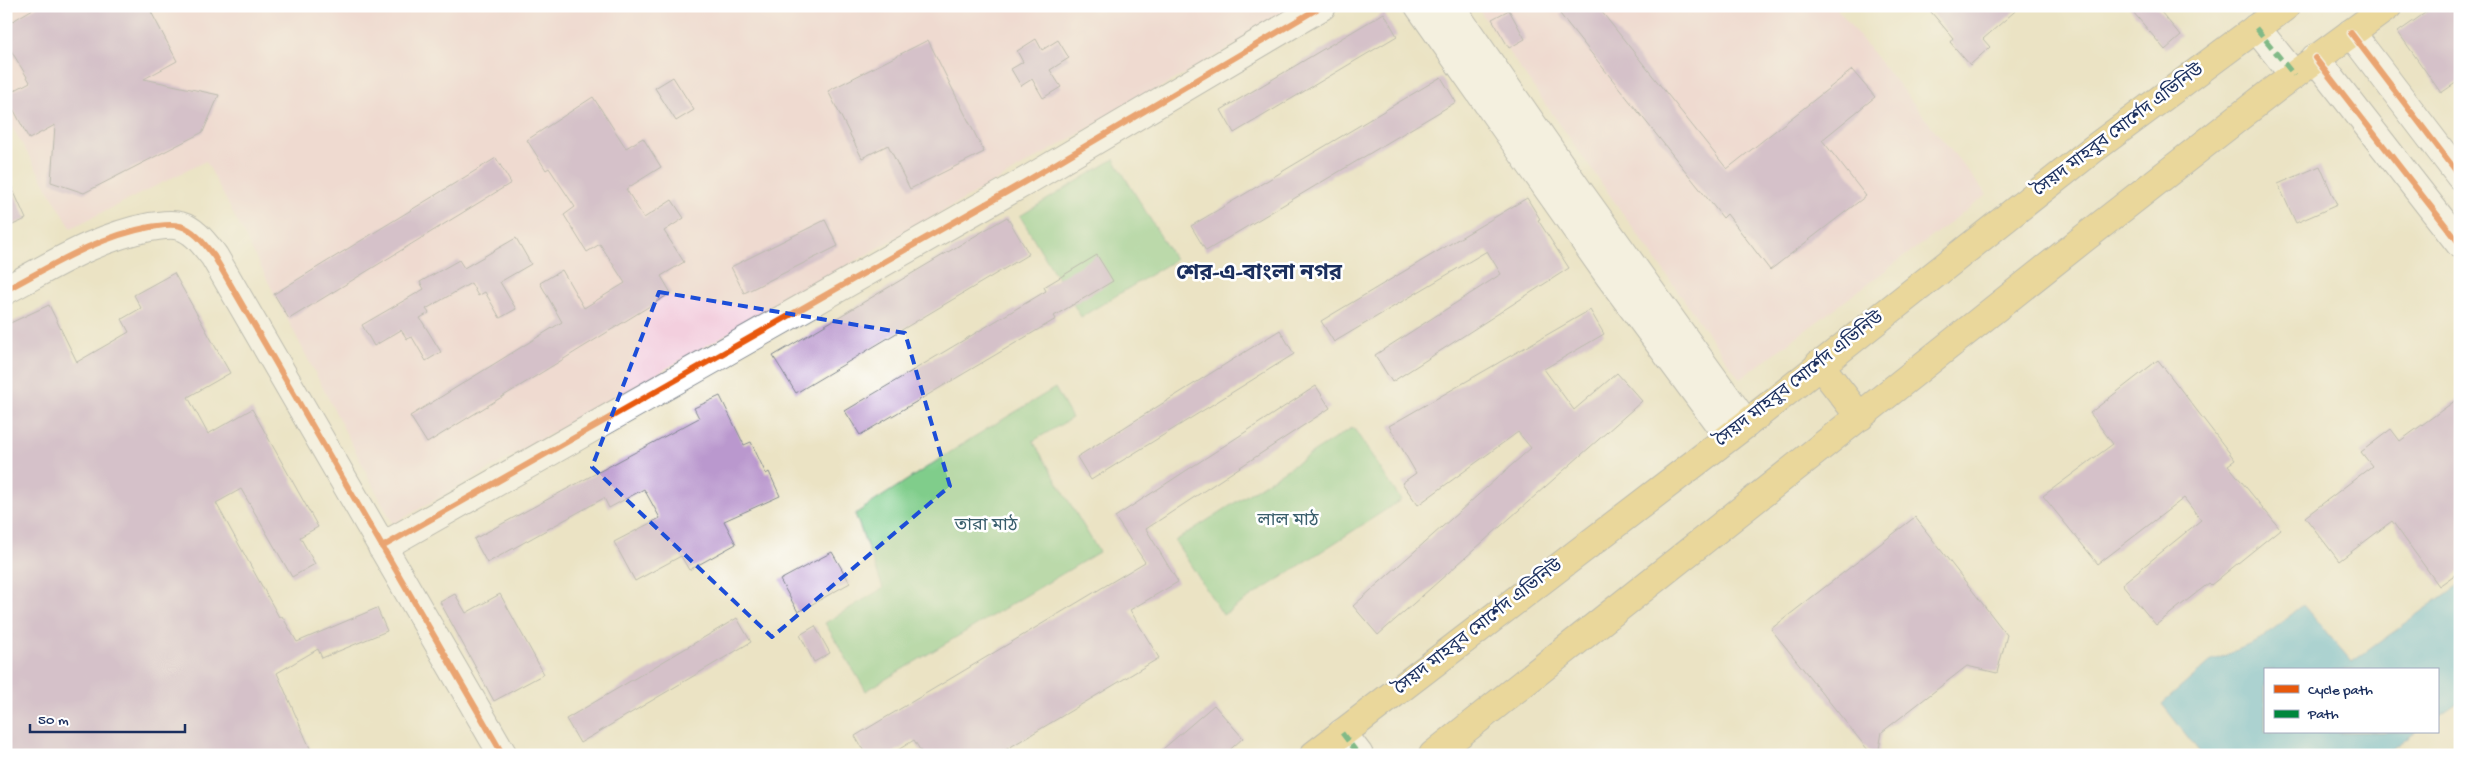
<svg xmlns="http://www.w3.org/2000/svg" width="2466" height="761" viewBox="0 0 2466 761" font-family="'Gochi Hand','Noto Sans Bengali',sans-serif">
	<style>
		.built { fill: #f3cfde }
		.green { fill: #80cd8b; stroke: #4e7e74 }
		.water { fill: #60bdde; stroke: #3e769e }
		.building { fill: #ba98ce }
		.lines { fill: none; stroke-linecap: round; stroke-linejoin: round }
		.minor-casing { stroke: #838991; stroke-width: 30 }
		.major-casing { stroke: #838991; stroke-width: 30 }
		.minor { stroke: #fff; stroke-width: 28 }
		.major { stroke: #e9c769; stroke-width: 28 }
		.quiet { stroke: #00873e; stroke-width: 5; stroke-dasharray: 10 5; stroke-linecap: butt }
		.cycleway-casing { stroke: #fff; stroke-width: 9 }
		.cycleway { stroke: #e8590c; stroke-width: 6 }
		.marked { fill: none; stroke: #1d4ed8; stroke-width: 4; stroke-dasharray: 10 6; stroke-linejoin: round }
		.labels { text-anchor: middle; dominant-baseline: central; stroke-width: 5; stroke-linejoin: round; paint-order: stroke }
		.street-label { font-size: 18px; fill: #1b2f5e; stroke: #fff }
		.park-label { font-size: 18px; fill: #395e6c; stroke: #fff }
		.district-label { font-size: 22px; font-weight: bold; fill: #1b2f5e; stroke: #fff }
	</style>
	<rect width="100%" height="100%" fill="#fff"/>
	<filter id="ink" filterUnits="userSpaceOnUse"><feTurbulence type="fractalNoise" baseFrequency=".02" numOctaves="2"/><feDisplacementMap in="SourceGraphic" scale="10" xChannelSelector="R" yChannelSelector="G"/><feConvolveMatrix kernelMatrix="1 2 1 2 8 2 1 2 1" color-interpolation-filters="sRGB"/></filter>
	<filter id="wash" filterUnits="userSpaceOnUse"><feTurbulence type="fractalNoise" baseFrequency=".0096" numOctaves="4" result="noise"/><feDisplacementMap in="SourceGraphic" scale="20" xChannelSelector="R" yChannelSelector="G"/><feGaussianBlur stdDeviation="1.12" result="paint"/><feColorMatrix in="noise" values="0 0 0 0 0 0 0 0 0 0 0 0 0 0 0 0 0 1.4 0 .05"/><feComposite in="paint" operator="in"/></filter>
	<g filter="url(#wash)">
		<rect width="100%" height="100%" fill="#ebe3c4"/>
		<path class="built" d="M6,6h1298l-911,518 -187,-363 -135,67 -65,-111z
			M1476,6h359l152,189 -247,184z"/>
		<path class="green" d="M1114,159l61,101 -94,57 -61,-101z
			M1055,388l17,30 -39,23 66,111 -233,139 -41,-68 58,-35 -28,-74 117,-76z
			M1353,427l48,73 -178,115 -48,-74z"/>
		<path class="water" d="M2460,584v117l-23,16v-47h-172v62h151l-31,23h-183l-40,-51 48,-42 50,-22 43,-35 49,57z"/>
		<g id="blocks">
			<path class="building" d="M38,6h110l29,55 -33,18 75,16 -16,37 -119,61 -33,-11 4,-57 -26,14 -23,-44 24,-13 -24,-40v-17z
				M1570,6h27l130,163 125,-99 23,27 -53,43 44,56 -96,74 -43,-56 -4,4 -163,-204z
				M1926,6h95l-38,33 7,8 -20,18 -20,-23 3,-4z
				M2128,6h28l25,30 -16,14z
				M2435,6h25v74l-19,13 -43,-61z
				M1509,10l16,29 -16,9 -17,-29z
				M1384,13l13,23 -163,97 -13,-23z
				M1036,39l6,11 16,-10 11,18 -19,12 11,17 -18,11 -11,-19 -11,7 -10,-17 12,-7 -6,-11z
				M928,40l56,112 -74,37 -22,-44 -26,13 -34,-67z
				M673,77l21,33 -18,11 -21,-33z
				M1441,77l15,25 -250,149 -15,-25z
				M593,97l33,51 17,-10 18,29 -35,22 18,29 28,-18 12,18 -20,13 20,31 -23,14 10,17 -244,150 -17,-27 152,-94 -22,-39 22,-13 22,38 41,-25 -25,-39 -13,8 -23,-37 11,-8 -26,-39 -3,2 -19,-30z
				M496,158l15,25 -222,136 -15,-25z
				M2320,166l17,39 -41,18 -18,-39z
				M6,174l20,45 -20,9z
				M1527,198l13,21 -2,1 31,48 -177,114 -17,-27 126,-81 -14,-23 -153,91 -13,-21z
				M1007,217l22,37 -233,139 -23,-37z
				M825,220l13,26 -94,47 -13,-26z
				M516,238l15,26 -31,18 16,27 -16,9 -15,-26 -7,4 -7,-13 -45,26 3,4 -9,5 21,34 -15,9 -14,-24 -5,2 -6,-9 -27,16 -12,-21 62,-36 -4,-7 39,-22 5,8z
				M1097,255l16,26 -59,35 2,3 -196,116 -15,-24 201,-120 -2,-4z
				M174,273l56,100 -42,24 20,37 44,-25 66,118 -18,10 15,27 -23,13 -51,-88 -25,14 63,114 3,-1 15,26 80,-34 10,23 -65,27 -4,-9 -41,24 36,82h-307v-430l43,-20 28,57 52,-30 -7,-13 19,-11 -7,-13z
				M1590,310l14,24 -60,35 30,41 43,-37 25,28 -264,234 -25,-29 178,-158 -13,-16 -100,73 -16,-22 14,-10 -27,-47z
				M1280,330l14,24 -203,126 -14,-23z
				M2158,360l77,100 -7,5 52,64 -69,56 -2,-2 -53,42 -34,-41 79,-64 -17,-22 -86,66 -55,-68 70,-52 -23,-31z
				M1316,386l14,22 -184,121 32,53 -48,28 29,48 -162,97h-74l-9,-15 -24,15h-24l-11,-19 290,-174 -30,-45z
				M720,396l24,49 7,-3 15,32 3,-2 11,24 -56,25 12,23 -47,26 -8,-14 -46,25 -21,-39 46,-24 -16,-29 -35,19 -5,-10 -117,65 -13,-24 225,-121 -5,-10z
				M2460,397v174l-21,15 -47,-65 -53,40 -34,-44 67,-51 -11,-14 30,-23 9,12z
				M1915,517l92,118 -10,38 -30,-7 -85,66 -4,23h-6l-101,-126z
				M832,552l18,31 -52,29 -18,-32z
				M455,594l11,19 34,-19 44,80 -50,27 -54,-99z
				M737,618l14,24 -171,101 -14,-24z
				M815,626l15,27 -16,9 -14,-27z
				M1214,705l29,33 -19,17h-68z"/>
		</g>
	</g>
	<g filter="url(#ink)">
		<use href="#blocks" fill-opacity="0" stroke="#838991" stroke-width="1"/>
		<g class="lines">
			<defs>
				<path id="minor" d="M1419,6l191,271 118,159
					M1450,6l130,187 166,231
					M2256,28l38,47
					M2351,33l109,143
					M2315,58l145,186
					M6,290c47,-25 91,-53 144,-63 10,-1 20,-4 30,-1 15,4 25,19 34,30l289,499
					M382,547l646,-367 294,-174
					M1342,733l17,22"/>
				<path id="major" d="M1819,364l41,53
					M1314,755l432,-331 346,-274 194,-144
					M1433,755l650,-516 192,-150 113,-83"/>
			</defs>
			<use href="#minor" class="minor-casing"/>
			<use href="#major" class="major-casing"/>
			<use href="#minor" class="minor"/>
			<use href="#major" class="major"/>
			<path class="quiet" d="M2256,28l38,47
				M1342,733l17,22"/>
			<defs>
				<path id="cycleway" d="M2351,33l109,143
					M2315,58l145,186
					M6,290c47,-25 91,-53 144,-63 10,-1 20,-4 30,-1 15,4 25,19 34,30l289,499
					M382,547l646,-367 294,-174"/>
			</defs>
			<use href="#cycleway" class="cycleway-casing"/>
			<use href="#cycleway" class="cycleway"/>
		</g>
	</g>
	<path d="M0 0H2466V761H0ZM659,292l246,41 45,153 -178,151 -180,-170z" fill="#ebe3c4" fill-opacity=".55" fill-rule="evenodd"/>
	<path class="marked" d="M659,292l246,41 45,153 -178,151 -180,-170z"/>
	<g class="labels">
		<g class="street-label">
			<text transform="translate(2119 131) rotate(-37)">সৈয়দ মাহবুব মোর্শেদ এভিনিউ</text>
			<text transform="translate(1800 380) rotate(-38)">সৈয়দ মাহবুব মোর্শেদ এভিনিউ</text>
			<text transform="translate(1479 628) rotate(-38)">সৈয়দ মাহবুব মোর্শেদ এভিনিউ</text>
		</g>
		<g class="park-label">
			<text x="1288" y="521">লাল মাঠ</text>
			<text x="986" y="526">তারা মাঠ</text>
		</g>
		<g class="district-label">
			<text x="1259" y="275">শের-এ-বাংলা নগর</text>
		</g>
	</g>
	<rect width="2466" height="761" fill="none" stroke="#fff" stroke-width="25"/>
	<rect x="2264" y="668" width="175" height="65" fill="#ffffff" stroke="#a4acbf"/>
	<rect x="2274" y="685" width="25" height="8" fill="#e8590c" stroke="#a4acbf"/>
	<text x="2308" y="694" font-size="15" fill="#1b2f5e">Cycle path</text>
	<rect x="2274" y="710" width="25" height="8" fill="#00873e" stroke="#a4acbf"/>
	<text x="2308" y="718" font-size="15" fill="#1b2f5e">Path</text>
	<path d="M30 724v8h155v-8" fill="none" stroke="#1b2f5e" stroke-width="2.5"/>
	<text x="38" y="724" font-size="15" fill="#1b2f5e" stroke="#ffffff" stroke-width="4" paint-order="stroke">50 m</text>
</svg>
